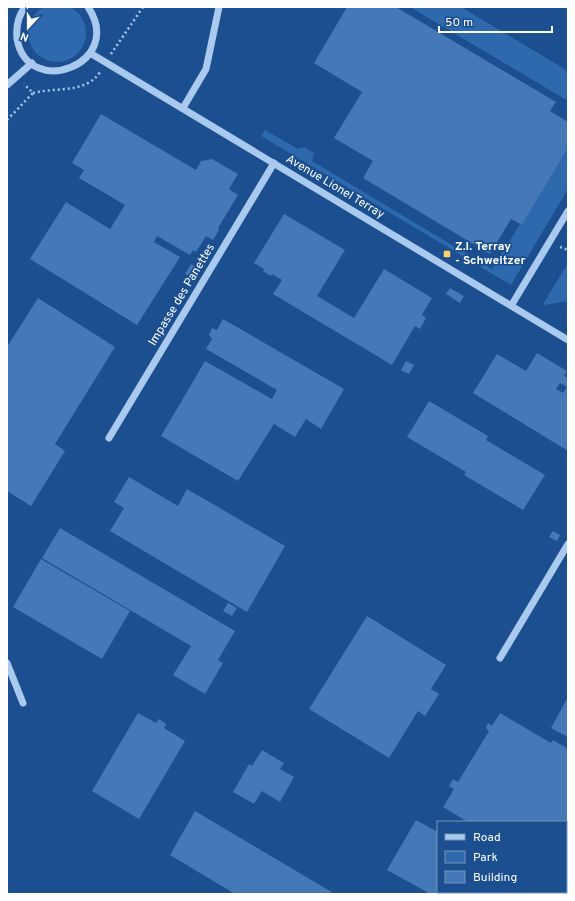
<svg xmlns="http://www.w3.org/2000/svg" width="575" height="901" viewBox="0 0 575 901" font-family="Overpass,sans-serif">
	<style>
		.green { fill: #2e69ad }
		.building { fill: #4478b7; fill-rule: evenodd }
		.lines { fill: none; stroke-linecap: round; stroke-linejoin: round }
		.path { stroke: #a9c9ee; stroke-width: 2.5; stroke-dasharray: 2 3; stroke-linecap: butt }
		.minor { stroke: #a9c9ee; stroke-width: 7 }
		.poi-dot { fill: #ffd166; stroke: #1b4f8f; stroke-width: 1.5 }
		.labels { text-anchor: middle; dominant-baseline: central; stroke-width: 3.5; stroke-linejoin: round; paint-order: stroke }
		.street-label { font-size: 12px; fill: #fff; stroke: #1b4f8f }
		.poi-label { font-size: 12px; font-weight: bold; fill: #fff; stroke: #1b4f8f; text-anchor: start }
	</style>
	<rect width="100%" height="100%" fill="#1b4f8f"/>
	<path class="green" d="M28 33a29 29 0 1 1 58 0a29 29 0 1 1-58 0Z
		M410,7h51l107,64v30z
		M265,130l33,19 6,-2 10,6 -2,8 180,108 28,-45 2,1 46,-77v41l-57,96 -250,-149z
		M568,263v38l-23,4 -2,-1z"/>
	<path class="building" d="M347,7h49l160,95 -6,9 18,11v26l-46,77 -11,-6 -21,35 -127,-76 10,-17 -39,-23 28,-46 -48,-29z
		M101,114l95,56 5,-9 11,-2 26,15 -9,15 9,6 -20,33 1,2 -6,10 -7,-4 -10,16 -3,-2 -3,5 -33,-19 -3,6 26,15 -43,68 -107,-66 36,-57 44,27 15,-24 -46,-27 5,-8 -12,-7z
		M284,214l61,36 -28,46 37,22 30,-49 48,29 -10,17 4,3 -6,11 -5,-3 -23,39 -119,-71 9,-14 -10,-6 -1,2 -8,-5 1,-2 -10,-6z
		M191,264l6,4 -6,9 -6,-3z
		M450,288l14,8 -4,7 -14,-9z
		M38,298l77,49 -60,97 10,7 -34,55 -24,-15v-144z
		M223,319l121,70 -23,40 -15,-10 -11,18 -21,-13 -36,57 -77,-45 44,-75 67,38 5,-9 -71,-41 6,-10 -3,-4 3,-7 5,2z
		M537,353l30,18 -3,5 4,2v73l-95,-58 24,-39 29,17zM560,383l7,4 -4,6 -7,-4z
		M406,361l8,4 -5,9 -8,-4z
		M429,401l59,35 -2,4 59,35 -22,35 -59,-35 2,-3 -59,-35z
		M129,477l49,29 9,-17 98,57 -38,66 -137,-81 14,-23 -10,-6z
		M60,528l175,103 -17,29 5,3 -18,31 -32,-19 18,-29 -149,-88z
		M553,531l7,4 -3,6 -8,-4z
		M41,559l89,52 -28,48 -89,-52z
		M228,603l9,5 -5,8 -9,-5z
		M367,616l79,49 -15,24 8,5 -14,22 -7,-5 -29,47 -80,-49z
		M568,697v40l-17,-9z
		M138,713l18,10 3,-4 7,5 -2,4 21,13 -46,78 -47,-28z
		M500,713l51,30 2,-3 15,9v133l-2,-1v-59h-98l-25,-15 11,-18 -5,-3 4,-7 5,3 31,-51 -3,-3 2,-5 4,3z
		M262,750l22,13 -4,6 14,8 -14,25 -18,-11 -8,13 -21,-12 16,-28 3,2z
		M195,811l140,83h-100l-65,-39z
		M416,820l22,12v60h82l-1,2h-93l1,-2 -40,-22z"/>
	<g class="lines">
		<path class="path" d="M111,54l32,-47
			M33,93c22,-6 53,1 67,-21
			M7,120l26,-27 -9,-9
			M560,247l8,3"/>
		<path class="minor" d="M25,7c-7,9 -9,21 -8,32 11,61 109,25 71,-32
			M90,53l478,287
			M7,85l25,-22
			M183,108l23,-39 13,-62
			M511,306l57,-95
			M109,438l165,-275
			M500,658l68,-114
			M7,663l16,40"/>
	</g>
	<rect class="poi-dot" x="443" y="250" width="8" height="8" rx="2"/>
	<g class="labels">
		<g class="street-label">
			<text transform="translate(335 187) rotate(31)">Avenue Lionel Terray</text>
			<text transform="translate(182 295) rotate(-59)">Impasse des Panettes</text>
		</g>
		<g class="poi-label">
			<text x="455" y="247">Z.I. Terray<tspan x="455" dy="14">- Schweitzer</tspan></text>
		</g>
	</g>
	<rect width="575" height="901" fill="none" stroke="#ffffff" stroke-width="16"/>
	<rect x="437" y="821" width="130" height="72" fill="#1b4f8f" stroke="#7695bc"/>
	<rect x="445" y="834" width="20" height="6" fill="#a9c9ee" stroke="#7695bc"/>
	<text x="473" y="841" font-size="12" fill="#ffffff">Road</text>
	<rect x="445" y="851" width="20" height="12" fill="#2e69ad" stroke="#7695bc"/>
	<text x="473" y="861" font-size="12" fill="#ffffff">Park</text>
	<rect x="445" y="871" width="20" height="12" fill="#4478b7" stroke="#7695bc"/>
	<text x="473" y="881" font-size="12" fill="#ffffff">Building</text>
	<g transform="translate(28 28) rotate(201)" stroke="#1b4f8f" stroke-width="3" paint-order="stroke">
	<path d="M0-3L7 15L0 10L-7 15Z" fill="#ffffff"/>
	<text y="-6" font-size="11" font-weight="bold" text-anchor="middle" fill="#ffffff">N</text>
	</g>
	<path d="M439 26v6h113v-6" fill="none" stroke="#ffffff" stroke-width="2"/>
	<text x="445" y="26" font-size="12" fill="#ffffff" stroke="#1b4f8f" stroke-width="3" paint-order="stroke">50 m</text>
</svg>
